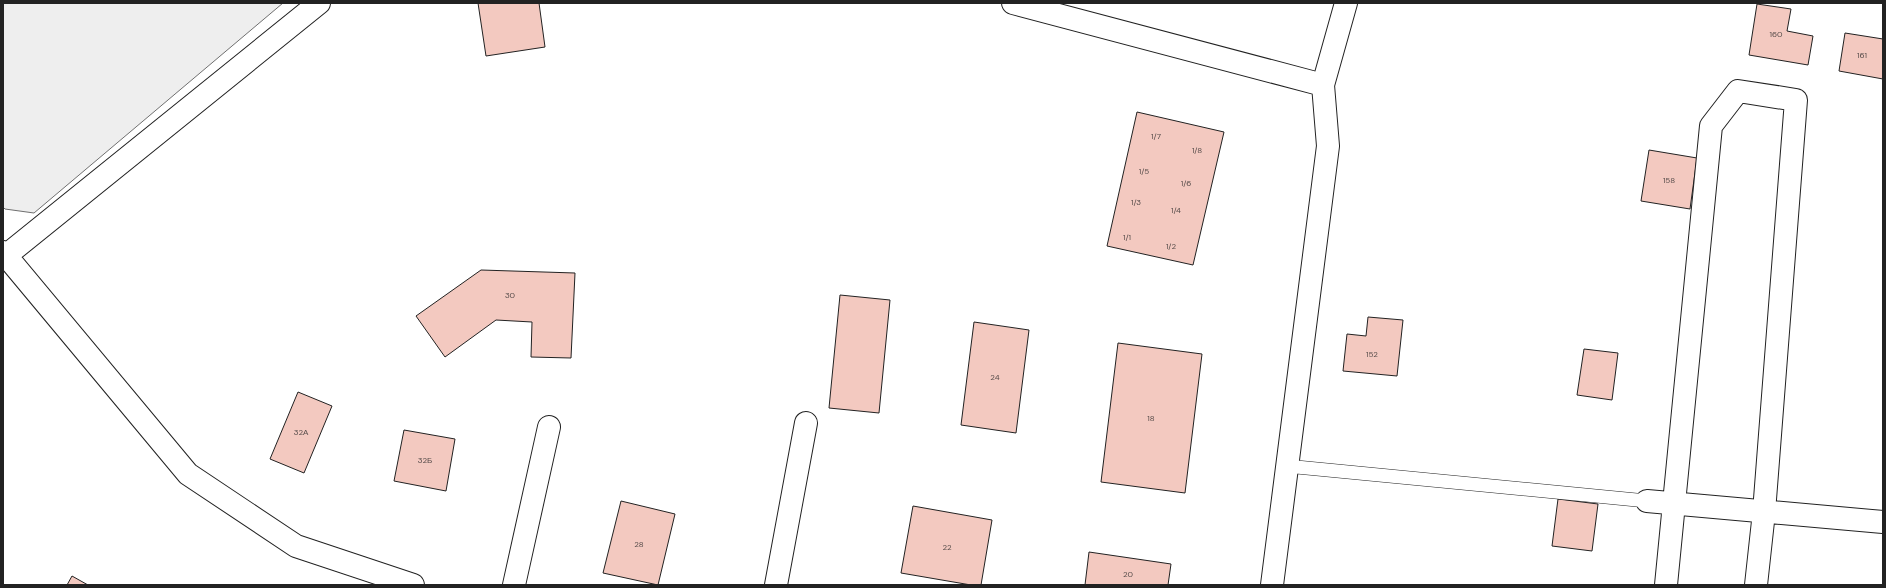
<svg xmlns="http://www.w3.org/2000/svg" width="1886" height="588" viewBox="0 0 1886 588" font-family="'DM Sans',sans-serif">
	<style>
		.green { fill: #eee; stroke: #6f6f6f }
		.building { fill: #f3c9c0; stroke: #222 }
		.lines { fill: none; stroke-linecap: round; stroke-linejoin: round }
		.lane-casing { stroke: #222; stroke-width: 14 }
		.street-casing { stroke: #222; stroke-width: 24 }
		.lane { stroke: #fff; stroke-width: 13 }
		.street { stroke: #fff; stroke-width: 22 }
		.labels { text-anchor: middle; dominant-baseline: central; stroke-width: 3; stroke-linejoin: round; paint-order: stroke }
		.number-label { font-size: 8px; fill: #564c4a }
	</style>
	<rect width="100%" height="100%" fill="#fff"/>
	<path class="green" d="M3,3h280l-249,210 -29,-4 -2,-2z"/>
	<path class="building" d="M478,3h61l6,44 -59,9z
		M1757,4l34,5 -4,22 26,5 -5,29 -59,-10z
		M1845,33l38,6v40l-44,-8z
		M1137,112l87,20 -31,133 -86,-19z
		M1649,150l48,8 -7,51 -49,-8z
		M481,270l94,3 -4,85 -40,-1 1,-35 -36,-2 -51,37 -29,-41z
		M840,295l50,5 -11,113 -50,-5z
		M1368,317l35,3 -6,56 -54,-5 4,-37 19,2z
		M974,322l55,8 -13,103 -55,-8z
		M1118,343l84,11 -17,139 -84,-11z
		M1584,349l34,4 -6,47 -35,-5z
		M298,392l34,14 -28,67 -34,-14z
		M404,430l51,9 -9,52 -52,-10z
		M1558,499l40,5 -6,47 -40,-5z
		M621,501l54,13 -17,71 -55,-12z
		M913,506l79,14 -11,65h-10l-70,-12z
		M1089,552l82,12 -3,21h-83z
		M72,576l16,9h-21z"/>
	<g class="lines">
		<defs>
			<path id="lane" d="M1286,466l361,35"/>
			<path id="street" d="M1013,3l310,82
				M3,252l185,222 108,72 117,39
				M3,258l316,-255
				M1647,501l236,21
				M514,585l35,-158
				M776,585l30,-162
				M1272,585l56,-439 -5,-61 23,-82
				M1666,585l45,-459 27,-35 58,9 -32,412 -8,73"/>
		</defs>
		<use href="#lane" class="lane-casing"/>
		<use href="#street" class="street-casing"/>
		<use href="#lane" class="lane"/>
		<use href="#street" class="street"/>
	</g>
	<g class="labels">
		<g class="number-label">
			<text x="1776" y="34">160</text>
			<text x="1862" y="55">161</text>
			<text x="1156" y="136">1/7</text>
			<text x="1197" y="150">1/8</text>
			<text x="1144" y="171">1/5</text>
			<text x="1669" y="180">158</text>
			<text x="1186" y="183">1/6</text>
			<text x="1136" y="202">1/3</text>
			<text x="1176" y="210">1/4</text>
			<text x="1127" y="237">1/1</text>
			<text x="1171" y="246">1/2</text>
			<text x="510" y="295">30</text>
			<text x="1372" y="354">152</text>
			<text x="995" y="377">24</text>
			<text x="1151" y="418">18</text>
			<text x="301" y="432">32А</text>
			<text x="425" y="460">32Б</text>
			<text x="639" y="544">28</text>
			<text x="947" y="547">22</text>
			<text x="1128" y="574">20</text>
		</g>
	</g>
	<rect width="1886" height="588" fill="none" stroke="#222222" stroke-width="8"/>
</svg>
